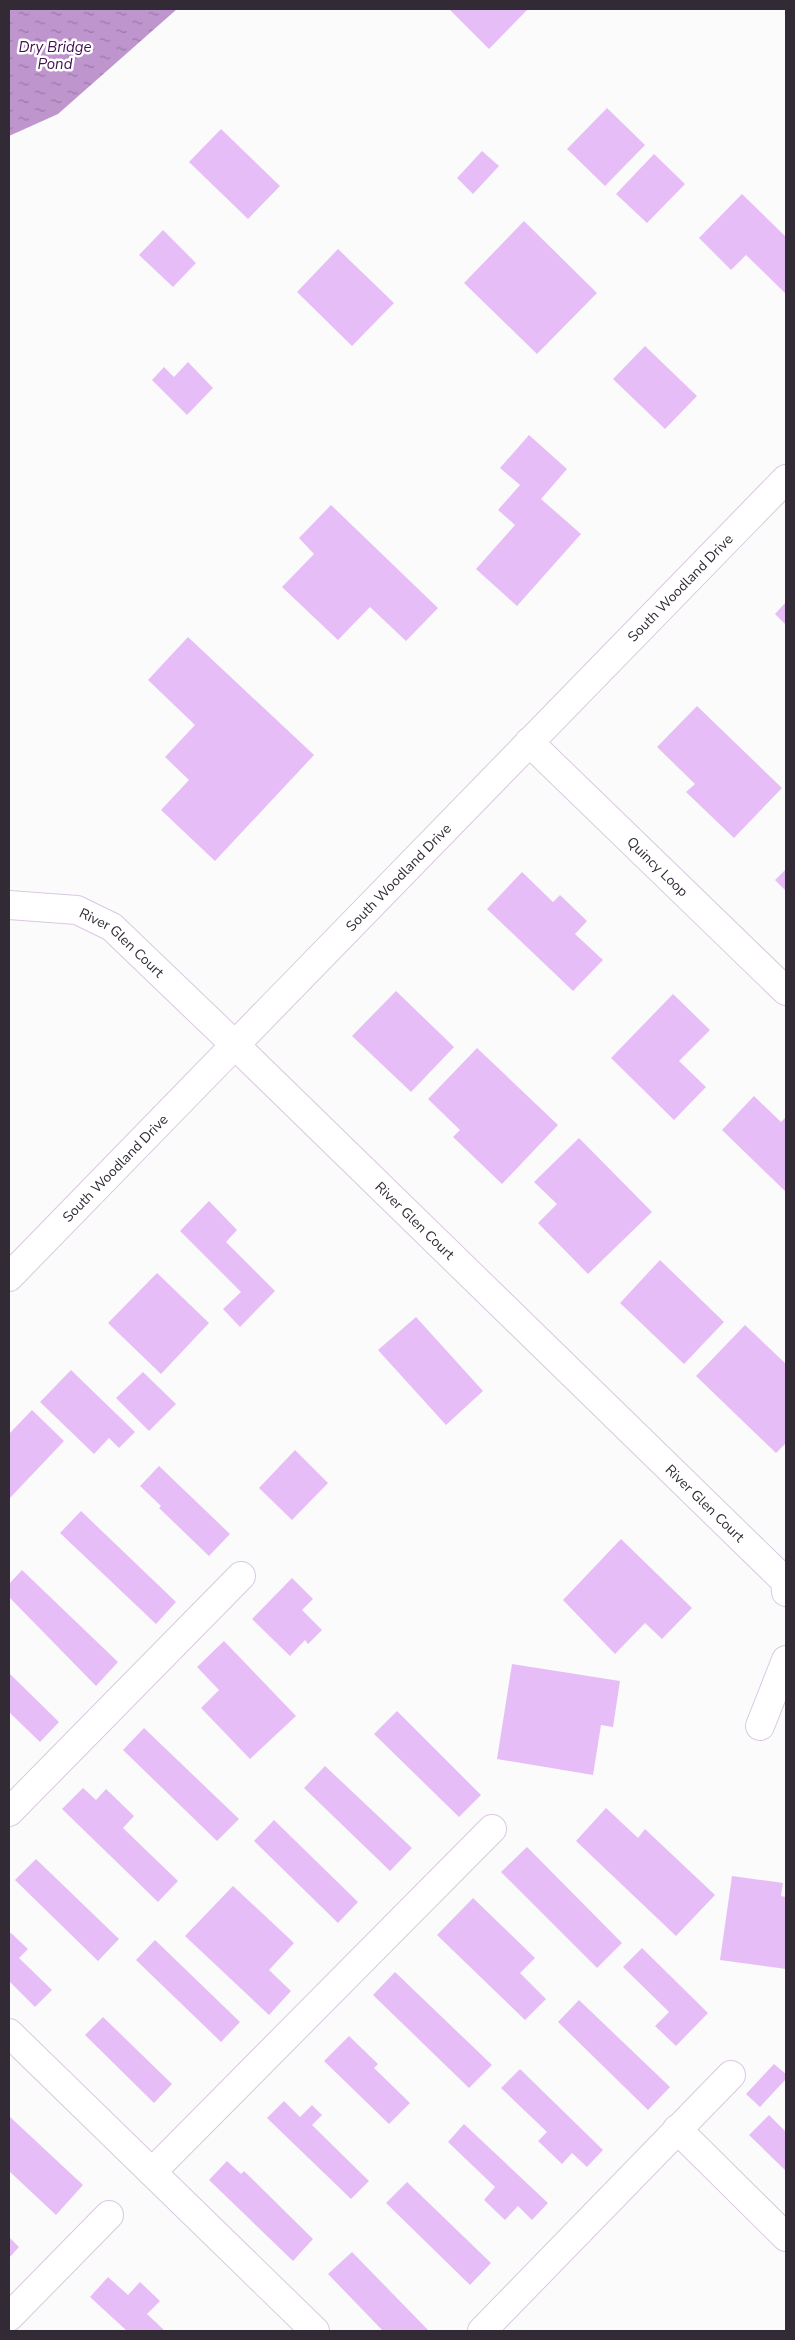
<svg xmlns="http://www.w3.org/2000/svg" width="795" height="2340" viewBox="0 0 795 2340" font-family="'Nunito Sans',sans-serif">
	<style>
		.water { fill: url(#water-ripples) }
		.building { fill: #e7bdf8 }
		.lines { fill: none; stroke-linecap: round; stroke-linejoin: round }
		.minor-casing { stroke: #dbc8e2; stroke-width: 30 }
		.minor { stroke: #fff; stroke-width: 28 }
		.labels { text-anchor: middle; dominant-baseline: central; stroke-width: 5; stroke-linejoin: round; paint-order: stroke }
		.street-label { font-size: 14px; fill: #322b35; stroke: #fff }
		.water-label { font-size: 15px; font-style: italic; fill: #430f53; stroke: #fff }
	</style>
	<defs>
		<pattern id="water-ripples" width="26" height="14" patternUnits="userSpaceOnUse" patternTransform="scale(1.25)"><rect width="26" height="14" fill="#be95cd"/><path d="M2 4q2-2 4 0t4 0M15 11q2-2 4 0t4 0" fill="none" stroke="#9b7aa7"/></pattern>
	</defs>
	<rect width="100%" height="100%" fill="#fbfbfb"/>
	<path class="water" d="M9,9h168l-119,105 -49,22z"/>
	<path class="building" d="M449,9h79l-39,40z
		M607,108l38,37 -40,41 -38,-37z
		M221,129l59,57 -32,33 -59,-57z
		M482,151l17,15 -26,28 -16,-16z
		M654,154l31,30 -38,39 -31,-29z
		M742,194l44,43v57l-40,-39 -15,15 -32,-32z
		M524,221l73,72 -60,61 -73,-71z
		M163,230l33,33 -23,24 -34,-32z
		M338,249l56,54 -42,43 -55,-54z
		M645,346l52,50 -32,33 -52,-50z
		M188,362l25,26 -26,27 -35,-35 12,-13 10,10z
		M529,435l38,34 -26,30 40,35 -64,72 -41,-37 39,-44 -17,-15 22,-25 -20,-17z
		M331,505l107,103 -32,33 -36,-34 -32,33 -56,-53 32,-33 -15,-16z
		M786,602v23l-11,-11z
		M188,637l126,118 -99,106 -54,-51 28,-30 -24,-23 30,-32 -47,-45z
		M697,706l85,82 -48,50 -48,-46 9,-8 -38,-37z
		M786,869v22l-11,-11z
		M522,872l31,30 7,-7 27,26 -12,13 28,26 -30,31 -86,-82z
		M396,991l58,56 -43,45 -59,-56z
		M673,994l37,36 -31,31 27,26 -32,33 -63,-62z
		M477,1048l81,77 -56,59 -49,-47 7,-7 -32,-31z
		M754,1096l27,26 5,-5v75l-64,-62z
		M579,1138l73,74 -64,62 -50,-51 19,-19 -23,-22z
		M209,1201l28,29 -11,12 49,49 -35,36 -17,-18 18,-17 -61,-61z
		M660,1260l64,62 -40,42 -64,-61z
		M157,1273l52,50 -48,51 -53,-51z
		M416,1317l67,74 -37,34 -68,-75z
		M745,1325l41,39v79l-10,10 -80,-77z
		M71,1370l64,62 -16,16 -10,-10 -15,16 -54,-52z
		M143,1372l33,32 -27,27 -33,-33z
		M32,1410l32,31 -55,58v-65z
		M295,1450l33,33 -36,37 -33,-32z
		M159,1466l71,68 -21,22 -50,-48 2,-2 -21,-20z
		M81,1511l95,91 -20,22 -96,-91z
		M621,1539l71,69 -30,31 -17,-16 -30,31 -52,-54z
		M22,1570l96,92 -22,24 -87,-89v-13z
		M292,1578l21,21 -11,11 20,20 -14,14 -3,-4 -15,16 -38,-37z
		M224,1641l72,75 -46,43 -49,-51 18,-18 -22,-23z
		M512,1664l108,17 -7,46 -12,-2 -8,50 -96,-16z
		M9,1673l50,49 -19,20 -31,-30z
		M397,1711l84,84 -22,22 -85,-83z
		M144,1728l95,91 -22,22 -94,-91z
		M325,1766l87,82 -22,23 -86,-83z
		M83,1788l13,12 10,-11 28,27 -11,12 55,53 -20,21 -96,-93z
		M606,1808l32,30 7,-9 70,66 -39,41 -100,-95z
		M274,1820l84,82 -20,21 -84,-82z
		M527,1847l95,96 -25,25 -96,-96z
		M36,1859l83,80 -21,22 -83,-81z
		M732,1876l51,7 -2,13 5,1v72l-66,-9z
		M233,1886l61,57 -25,27 22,21 -22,24 -84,-79z
		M473,1898l62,60 -15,15 26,26 -21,21 -88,-85z
		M11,1933l17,16 -9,9 33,32 -17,17 -26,-26v-47z
		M155,1940l85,82 -19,20 -85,-82z
		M642,1948l66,65 -32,33 -21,-20 14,-14 -46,-45z
		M395,1972l97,93 -23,23 -96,-93z
		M579,2000l91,87 -22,23 -90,-88z
		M103,2017l69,67 -18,19 -69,-68z
		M349,2036l29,28 -4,4 36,35 -21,21 -65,-63z
		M774,2064l12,10v5l-26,28 -14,-13z
		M520,2069l83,81 -16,17 -15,-14 -10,11 -24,-23 9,-9 -46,-44z
		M284,2101l16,16 12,-12 10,10 -10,10 57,56 -18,18 -84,-81z
		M769,2115l17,17v39l-37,-36z
		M9,2116l74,69 -27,30 -47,-44z
		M464,2124l84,79 -16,17 -14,-14 -13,14 -21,-20 11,-13 -47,-45z
		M227,2161l14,13 3,-3 69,68 -20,22 -84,-81z
		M407,2182l84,81 -21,22 -84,-82z
		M9,2237l10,10 -10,11z
		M352,2252l77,79h-46l-55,-57z
		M108,2277l20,18 12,-13 20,19 -13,13 18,17h-38l-37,-34z"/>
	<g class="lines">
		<defs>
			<g id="minor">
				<path id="s1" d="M529,742l257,249"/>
				<path id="s2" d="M9,905l68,5 35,17 123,118 550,536 1,11"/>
				<path id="s3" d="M9,1277l777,-798"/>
				<path d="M760,1726l26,-66"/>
				<path d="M9,1812l232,-236"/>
				<path d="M9,2033l306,298"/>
				<path d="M677,2129l109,108"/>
				<path d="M152,2172l340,-343"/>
				<path d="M9,2317l100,-102"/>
				<path d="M482,2331l249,-256"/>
			</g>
		</defs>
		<use href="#minor" class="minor-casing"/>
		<use href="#minor" class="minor"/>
	</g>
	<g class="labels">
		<g class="street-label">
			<text stroke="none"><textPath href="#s3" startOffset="962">South Woodland Drive</textPath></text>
			<text stroke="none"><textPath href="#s1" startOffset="179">Quincy Loop</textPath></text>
			<text stroke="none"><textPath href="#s3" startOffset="558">South Woodland Drive</textPath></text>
			<text stroke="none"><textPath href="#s2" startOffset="124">River Glen Court</textPath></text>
			<text stroke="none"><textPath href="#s3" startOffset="152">South Woodland Drive</textPath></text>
			<text stroke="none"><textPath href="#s2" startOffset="529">River Glen Court</textPath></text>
			<text stroke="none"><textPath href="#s2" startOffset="934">River Glen Court</textPath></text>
		</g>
		<g class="water-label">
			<text x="55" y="47">Dry Bridge<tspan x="55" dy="17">Pond</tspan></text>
		</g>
	</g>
	<rect width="795" height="2340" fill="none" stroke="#322b35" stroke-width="20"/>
</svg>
